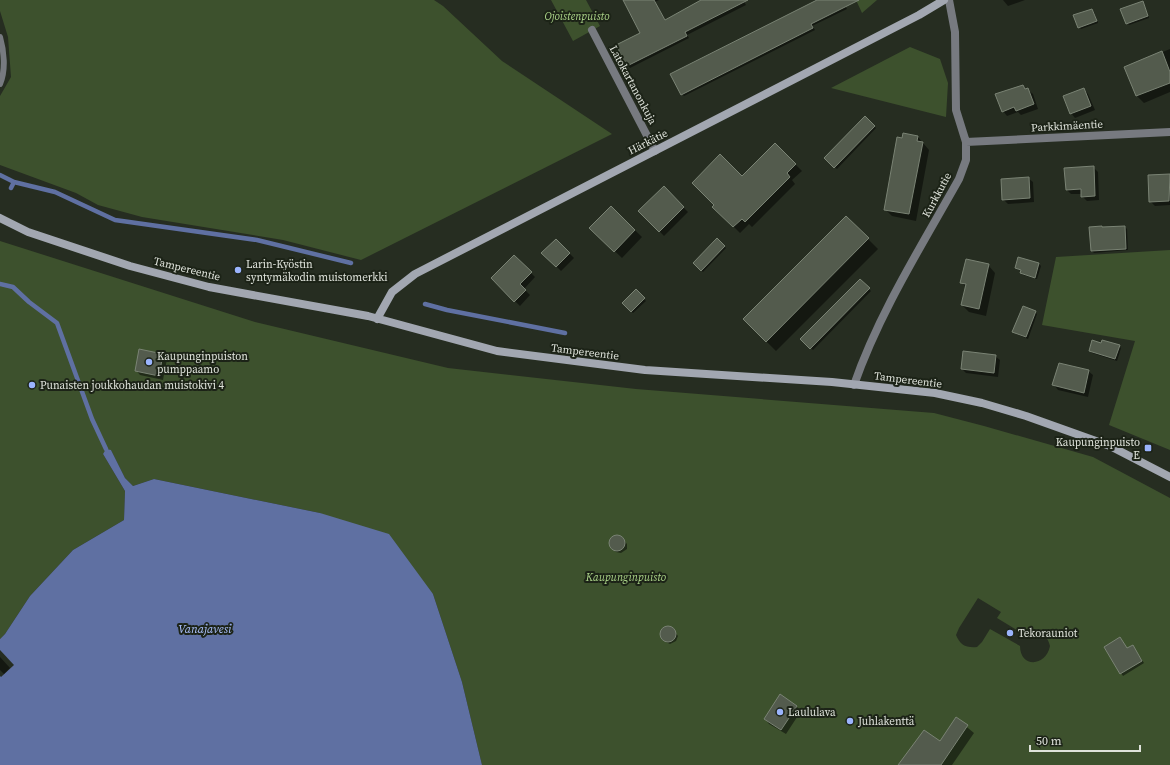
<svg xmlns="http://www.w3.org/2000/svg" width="1170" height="765" viewBox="0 0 1170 765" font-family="'Source Serif 4',serif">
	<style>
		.green { fill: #3d512d; fill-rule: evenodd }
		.water { fill: #5f70a2 }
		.pier { fill: #262d21 }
		.shadow { fill: #0007 }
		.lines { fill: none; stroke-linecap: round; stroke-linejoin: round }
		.stream { stroke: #5f70a2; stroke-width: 4.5 }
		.building { fill: #535b4d; stroke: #7a8374 }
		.service { stroke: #777a80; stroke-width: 6 }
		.minor { stroke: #777a80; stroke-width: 8 }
		.secondary { stroke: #a2a7b1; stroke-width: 8 }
		.poi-dot { fill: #9bb4fd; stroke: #1c2317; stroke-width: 1.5 }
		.labels { text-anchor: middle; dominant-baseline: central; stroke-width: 4; stroke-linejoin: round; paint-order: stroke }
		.park-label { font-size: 11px; font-style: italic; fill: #add68a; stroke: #1c2317 }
		.street-label { font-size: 11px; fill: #dfe3db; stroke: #1c2317 }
		.poi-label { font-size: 11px; fill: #dfe3db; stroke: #1c2317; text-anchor: start }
		.water-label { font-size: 12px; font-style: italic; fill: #acc1fe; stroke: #1c2317 }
	</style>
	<rect width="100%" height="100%" fill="#262d21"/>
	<path class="green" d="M0,0h434l9,6 59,55 110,73 -251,126 -78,-20 -141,-23 -44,-12 -22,-12 -76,-28v-69l11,-19 -3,-40 -8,-26z
		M551,0h35l14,26 -27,15z
		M856,0h21l-15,13z
		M910,47l30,12 8,24 -2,34 -115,-29z
		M0,241l255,81 193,46 188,21 298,24 50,13 109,31 77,41v267h-688l-20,-83 -29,-88 -113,-81 -166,-34 -21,7 -8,-8 -14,-28 -8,4 22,37 -1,29 -51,30 -43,46 -25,38 -5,5zM978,598l23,14 -4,6 28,17c12,-6 22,-2 25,11 -4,21 -30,22 -30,0l-30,-17 -8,13 -5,5c-11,1 -17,-2 -21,-12l3,-7z
		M1170,250v200l-61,-25 26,-84 -93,-16 14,-68z"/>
	<path class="water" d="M106,449l5,1 14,28 8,8 21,-7 166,34 69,21 44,60 29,88 20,83h-482v-126l5,-5 25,-38 43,-46 51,-30 1,-29 -22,-37z"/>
	<path class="pier" d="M0,650l14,15 -13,12 -1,-1z"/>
	<path class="shadow" d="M625,0h34l-4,2 11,19 38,-21h39l3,5 -59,30 2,3 -59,30 -2,-3 13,-32z
		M816,0h26l5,9 -35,17 3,4 -131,66 -2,-2 135,-93z
		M1003,0h22l-17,6z
		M1142,2l2,2 5,14 -20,7 -2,-2z
		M1092,10l2,2 4,11 -17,6 -2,-2z
		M1170,49v43l-26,11 -7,-7 -11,-29z
		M1023,86l10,8 5,15 -17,6 -3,-3 -11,4 -4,-5z
		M1084,89l4,5 7,16 -20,8 -4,-5z
		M865,117l11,11 -39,41 -12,-11z
		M918,137l11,13 -13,71 -24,-5 -7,-7z
		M775,144l27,27 -10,9 3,4 -43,43 -3,-3 -9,9 -26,-26z
		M1093,167l5,5 1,28 -12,1 -5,-5v-2h-11l-4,-4z
		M1170,175v30l-15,1 -5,-5 -1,-25z
		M1028,178l5,4 1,20 -26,2 -5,-5z
		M664,188l24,24 -24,24 -24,-25z
		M611,207l31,30 -20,21 -31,-30z
		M846,217l32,32 -102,102 -32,-32z
		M1125,227l2,2 1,21 -34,3 -2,-2z
		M717,239l9,9 -23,24 -9,-9z
		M556,240l18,18 -13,13 -18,-18z
		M514,256l21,21 -11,12 6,6 -10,11 -28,-28z
		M1019,258l20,6 2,2 -4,13 -14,-4 -2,-2v-2l-5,-3z
		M988,265l7,8 -9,43 -17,-4 -7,-7 4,-18 -4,-4z
		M860,280l11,11 -58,59 -11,-11z
		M636,291l10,10 -13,12 -10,-10z
		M1035,312l2,2 -9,25 -12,-5 -2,-2z
		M1102,344l17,2 2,2 -4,13 -25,-8 -2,-2z
		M163,355l4,4 -4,21 -23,-5 -4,-5z
		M995,356l5,4 -2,17 -32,-4 -4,-4z
		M1088,371l5,4 -5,22 -30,-7 -4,-5z
		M615,535l5,1 7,8v5l-6,4 -5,-1 -6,-8 1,-5z
		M667,626l5,2 6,8 -2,5 -6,3 -4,-2 -6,-7 2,-6z
		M1105,648l22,1 7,-1 10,15 -21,13z
		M0,657l10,11 -6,6 -4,-4z
		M780,696l17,11 4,4 -15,23 -17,-10 -4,-5z
		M957,719l17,14 -22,32h-48l36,-22z"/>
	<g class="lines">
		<path class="stream" d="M0,175l14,7 -3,6
			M14,182l41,10 60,28 142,20 94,23
			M0,284l13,3 16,15 28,21 35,96 14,30
			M425,304l22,6 118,23"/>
	</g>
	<path class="building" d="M623,0h31l11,20 36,-20h47l-63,32 2,4 -60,30 -11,-21 24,-12z
		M817,0h42l-48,24 2,4 -132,67 -11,-21z
		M1143,1l5,15 -22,8 -6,-15z
		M1092,9l5,12 -19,7 -5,-13z
		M1162,51l8,21v11l-34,13 -12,-29z
		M1023,85l2,4 3,-1 6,16 -18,7 -2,-4 -12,5 -7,-18z
		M1084,88l7,18 -21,8 -7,-18z
		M865,116l10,10 -41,42 -10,-10z
		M903,133l15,3 -1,5 6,1 -14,72 -25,-4 13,-73 5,1z
		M775,143l21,21 -9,9 3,4 -45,45 -3,-3 -9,8 -21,-20 2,-2 -22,-22 28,-29 22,22z
		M1094,166l1,30 -14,1v-8l-15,1 -2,-22z
		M1170,174l-1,27 -20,1 -1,-27z
		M1029,177l1,21 -28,2 -1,-21z
		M664,186l20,21 -25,25 -21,-21z
		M611,206l24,24 -21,22 -25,-24z
		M846,216l23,22 -103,104 -23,-23z
		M1102,226v1l23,-1 1,23 -35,2 -2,-24z
		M717,238l8,8 -24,25 -8,-8z
		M556,239l14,14 -14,14 -15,-14z
		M514,255l18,17 -12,12 6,6 -12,12 -23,-24z
		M1018,257l21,6 -4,15 -15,-5 1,-3 -6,-2z
		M966,259l23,5 -10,45 -18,-4 5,-21 -6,-1z
		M860,279l10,9 -60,61 -10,-10z
		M636,289l9,9 -14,14 -9,-9z
		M1023,306l13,5 -10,26 -14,-5z
		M1092,340l9,3 1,-3 18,5 -5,14 -26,-8z
		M139,349l24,5 -4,22 -24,-5z
		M963,351l33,4 -2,18 -33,-4z
		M1059,363l30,7 -5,23 -32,-8z
		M609 543a8 8 0 1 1 16 0a8 8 0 1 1-16 0Z
		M660 634a8 8 0 1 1 16 0a8 8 0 1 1-16 0Z
		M1120,637l7,11 6,-3 9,16 -22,13 -16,-27z
		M780,694l17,12 -16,24 -17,-11z
		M956,717l12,8 -27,40h-43l26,-35 16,11z"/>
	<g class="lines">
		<path class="service" d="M0,37c4,14 6,33 0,47"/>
		<path class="minor" d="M592,30l63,121
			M966,142l204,-10
			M854,385c25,-72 68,-140 105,-206l7,-19v-18l-10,-32 -1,-78 -6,-32"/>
		<path class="secondary" d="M0,218l28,14 102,34 79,21 159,29 129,35 148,19 187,12 103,11 47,10 44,13 84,30 60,31
			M377,319l15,-27 23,-18 504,-259 25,-15"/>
	</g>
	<g class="poi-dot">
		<circle cx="238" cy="270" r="4"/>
		<circle cx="149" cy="362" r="4"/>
		<circle cx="32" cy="385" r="4"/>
		<rect x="1144" y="444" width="8" height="8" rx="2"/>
		<circle cx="1010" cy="633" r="4"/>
		<circle cx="780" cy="712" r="4"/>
		<circle cx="850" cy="721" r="4"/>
	</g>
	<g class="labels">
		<g class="park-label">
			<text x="577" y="16">Ojoistenpuisto</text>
			<text x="626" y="577">Kaupunginpuisto</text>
		</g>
		<g class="street-label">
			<text transform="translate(633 85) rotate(62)">Latokartanonkuja</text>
			<text transform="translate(1067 126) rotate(-3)">Parkkimäentie</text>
			<text transform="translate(648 142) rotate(-27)">Härkätie</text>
			<text transform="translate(937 195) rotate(-62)">Kurkkutie</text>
			<text transform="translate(187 269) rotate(14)">Tampereentie</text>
			<text transform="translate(585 352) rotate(7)">Tampereentie</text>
			<text transform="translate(908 380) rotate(7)">Tampereentie</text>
		</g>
		<g class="poi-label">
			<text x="246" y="264">Larin-Kyöstin<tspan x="246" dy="13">syntymäkodin muistomerkki</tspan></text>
			<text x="157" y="356">Kaupunginpuiston<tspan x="157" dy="13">pumppaamo</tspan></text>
			<text x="40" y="385">Punaisten joukkohaudan muistokivi 4</text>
			<text x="1140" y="442" text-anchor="end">Kaupunginpuisto<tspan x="1140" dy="13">E</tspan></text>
			<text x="1018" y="633">Tekorauniot</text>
			<text x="788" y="712">Laululava</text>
			<text x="858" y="721">Juhlakenttä</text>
		</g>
		<g class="water-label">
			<text x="205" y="629">Vanajavesi</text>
		</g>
	</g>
	<path d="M1030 745v6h110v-6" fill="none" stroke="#dfe3db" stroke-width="2"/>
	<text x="1036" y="745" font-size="12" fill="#dfe3db" stroke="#1c2317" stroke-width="3" paint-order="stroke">50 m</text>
</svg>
